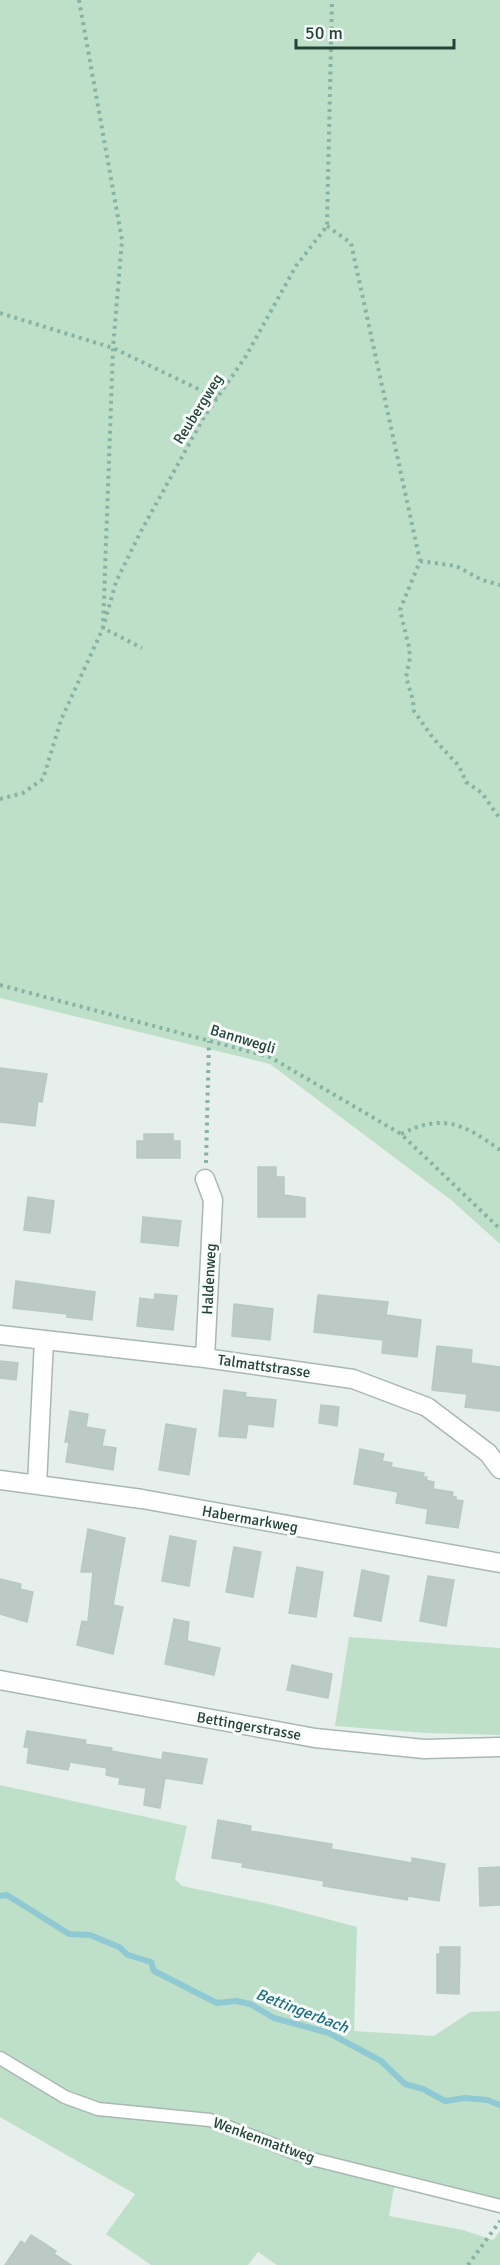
<svg xmlns="http://www.w3.org/2000/svg" width="500" height="2265" viewBox="0 0 500 2265" font-family="Signika,sans-serif">
	<style>
		.green { fill: #bfe0c8 }
		.lines { fill: none; stroke-linecap: round; stroke-linejoin: round }
		.stream { stroke: #8ec9d4; stroke-width: 6 }
		.building { fill: #bbcac4; stroke: #b8c9c2; stroke-width: 1.5 }
		.service-casing { stroke: #a8b8b2; stroke-width: 15 }
		.minor-casing { stroke: #a8b8b2; stroke-width: 21 }
		.tertiary-casing { stroke: #a8b8b2; stroke-width: 21 }
		.path { stroke: #86b3a5; stroke-width: 4; stroke-dasharray: 3 4.5; stroke-linecap: butt }
		.service { stroke: #fff; stroke-width: 12 }
		.minor { stroke: #fff; stroke-width: 18 }
		.tertiary { stroke: #fff; stroke-width: 18 }
		.labels { text-anchor: middle; dominant-baseline: central; stroke-width: 6; stroke-linejoin: round; paint-order: stroke }
		.street-label { font-size: 15px; fill: #24423a; stroke: #f7fbf9 }
		.water-label { font-size: 16px; font-style: italic; fill: #1c6f80; stroke: #f7fbf9 }
	</style>
	<rect width="100%" height="100%" fill="#e6efeb"/>
	<path class="green" d="M0,0h500v1244l-49,-44 -181,-136 -270,-66z
		M349,1637l151,11v87l-73,-2 -92,-7z
		M0,1785l187,41 -12,53 7,7 96,20 79,21 -3,104 80,5 36,-24 30,-1v203l-105,-32 -6,34 74,14 30,10 7,-9v34h-223l-19,-13 -10,13h-97l-45,-31 29,-40 -135,-77z"/>
	<g class="lines">
		<path class="stream" d="M0,1896l7,-1 62,39 21,1 29,12 9,8 23,7 3,9 63,32 19,-2 14,3 24,14 55,15 52,28 24,23 18,5 22,12 20,-3 22,2 13,5"/>
	</g>
	<path class="building" d="M0,1068l47,6 -5,28 -4,-1 -3,25 -35,-4z
		M144,1134h29v7h7v17h-43v-17h7z
		M258,1167h18v10h8v18l21,3v19h-47z
		M28,1197l26,4 -4,32 -26,-3z
		M143,1217l38,4 -3,25 -37,-4z
		M16,1281l79,11 -3,28 -25,-3v-3l-54,-6z
		M155,1294l22,2 -4,34 -36,-4 3,-28 14,2z
		M318,1295l70,7 -2,13 35,5 -4,37 -35,-4 1,-13 -69,-8z
		M234,1304l39,5 -3,31 -38,-4z
		M437,1346l35,4 -1,13 29,4v44l-35,-4 2,-13 -35,-4z
		M0,1361l18,2 -2,17 -16,-2z
		M224,1390l22,3 -1,4 31,3 -3,27 -25,-3 -2,14 -27,-2z
		M321,1405l18,2 -2,19 -18,-3z
		M70,1411l18,3 -2,13 19,3 -3,16 14,2 -3,22 -47,-8 3,-20h-4z
		M166,1424l30,5 -7,46 -30,-5z
		M360,1449l24,5 -2,7 10,2 -1,4 33,6 -1,4h4l-1,3 8,2 -1,7 20,3 -1,4 4,1v3l7,1 -5,27 -32,-5 2,-14 -32,-6 2,-11 -44,-8z
		M88,1529l37,9 -12,67 10,2 -10,47 -36,-9 5,-24 6,1 5,-50h-12z
		M170,1536l26,5 -7,45 -27,-5z
		M234,1547l27,5 -8,45 -27,-5z
		M297,1567l26,5 -7,45 -27,-4z
		M362,1570l27,6 -8,45 -27,-5z
		M428,1576l26,4 -8,46 -26,-5z
		M0,1579l21,5 -1,5 13,3 -6,30 -27,-8z
		M174,1619l15,3 -2,19 33,7 -6,27 -49,-11z
		M292,1665l40,9 -4,24 -41,-8z
		M27,1731l59,9 -1,4 27,4 -1,3 51,9 1,-8 44,7 -5,25 -37,-6 -5,30 -16,-3 2,-17 -27,-4 1,-6 -14,-3 1,-7 -37,-6 -2,8 -41,-7 2,-15 -5,-1z
		M218,1820l33,6 -1,5 82,13 -1,5 81,14v-5l33,6 -6,37 -31,-5 -1,4 -84,-14 1,-5 -82,-14 1,-4 -31,-5z
		M500,1867v38l-20,1 -1,-38z
		M440,1947h20l-1,47 -22,-1v-39h3z
		M31,2235l25,16 -2,3 17,11h-66l16,-24 4,3z"/>
	<g class="lines">
		<defs>
			<path id="service" d="M0,2058l65,39 33,12 112,11 98,38 192,48"/>
			<path id="minor" d="M0,1335l205,23 148,21 74,28 61,46 12,16
				M205,1358l8,-158 -8,-21
				M0,1480l142,19 358,64
				M37,1485l7,-145"/>
			<path id="tertiary" d="M0,1680l315,58 109,11 76,-2"/>
		</defs>
		<use href="#service" class="service-casing"/>
		<use href="#minor" class="minor-casing"/>
		<use href="#tertiary" class="tertiary-casing"/>
		<path class="path" d="M79,0l43,240 -9,108 -10,280 39,20
			M327,226l24,17 69,318 -20,49 9,37 1,11 -4,19 7,23 1,11 19,27 26,28 7,16 16,11 18,26
			M0,313l113,35 104,50
			M420,561l36,5 26,14 18,5
			M0,799l23,-6 20,-14 18,-59 42,-92 13,-46 24,-49 64,-116 42,-61 50,-90 31,-40 5,-226
			M0,985l270,72 131,77 99,95
			M401,1134c42,-21 63,-10 99,16
			M206,1163l3,-122
			M468,2265l32,-44"/>
		<use href="#service" class="service"/>
		<use href="#minor" class="minor"/>
		<use href="#tertiary" class="tertiary"/>
	</g>
	<g class="labels">
		<g class="street-label">
			<text transform="translate(198 409) rotate(-58)">Reubergweg</text>
			<text transform="translate(243 1039) rotate(17)">Bannwegli</text>
			<text transform="translate(209 1279) rotate(-87)">Haldenweg</text>
			<text transform="translate(264 1366) rotate(8)">Talmattstrasse</text>
			<text transform="translate(250 1519) rotate(10)">Habermarkweg</text>
			<text transform="translate(249 1726) rotate(10)">Bettingerstrasse</text>
			<text transform="translate(264 2140) rotate(20)">Wenkenmattweg</text>
		</g>
		<g class="water-label">
			<text transform="translate(302 2011) rotate(21)">Bettingerbach</text>
		</g>
	</g>
	<path d="M296 39v9h158v-9" fill="none" stroke="#24423a" stroke-width="3"/>
	<text x="305" y="39" font-size="18" fill="#24423a" stroke="#f7fbf9" stroke-width="4.5" paint-order="stroke">50 m</text>
</svg>
